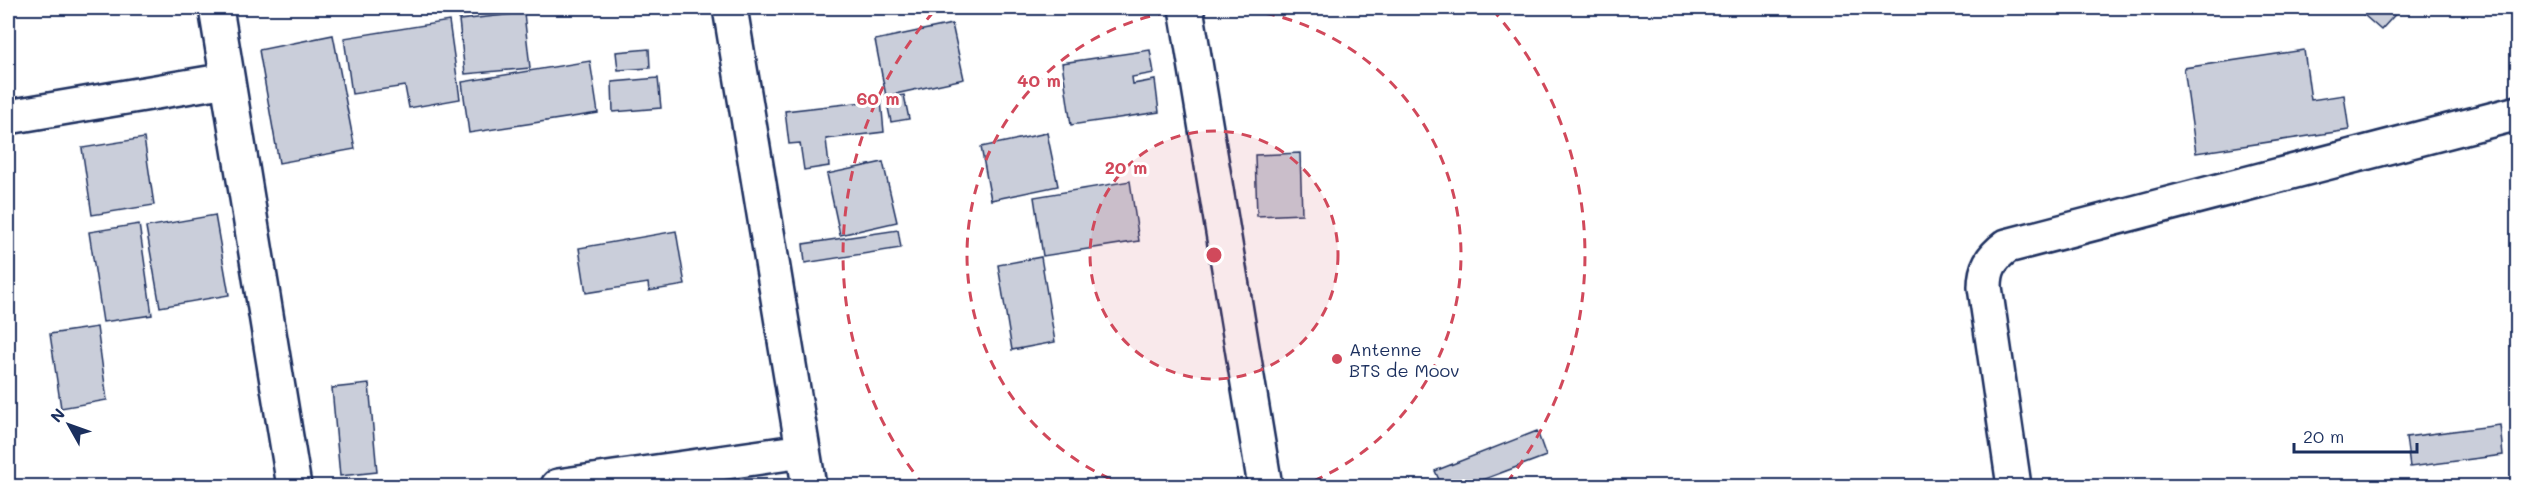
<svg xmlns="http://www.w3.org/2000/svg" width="2525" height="494" viewBox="0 0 2525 494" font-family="Mali,sans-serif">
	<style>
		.building { fill: #caceda; stroke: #1b2f5e; stroke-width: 1.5 }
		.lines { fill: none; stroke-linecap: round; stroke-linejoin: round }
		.minor-casing { stroke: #1b2f5e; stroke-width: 38 }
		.minor { stroke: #fff; stroke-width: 33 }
		.ring { fill: none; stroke: #d1495b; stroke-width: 3; stroke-dasharray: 10 8 }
		.poi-dot { fill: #d1495b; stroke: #fff; stroke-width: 2 }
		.labels { text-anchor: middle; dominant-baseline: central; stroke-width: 6; stroke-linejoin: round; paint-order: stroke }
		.poi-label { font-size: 18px; fill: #1b2f5e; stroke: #fff; text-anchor: start }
		.centre { fill: #d1495b; stroke: #fff; stroke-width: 3 }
		.ring-label { font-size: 18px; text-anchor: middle; font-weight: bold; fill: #d1495b; stroke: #fff; stroke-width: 6; stroke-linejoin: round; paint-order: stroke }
	</style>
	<rect width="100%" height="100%" fill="#fff"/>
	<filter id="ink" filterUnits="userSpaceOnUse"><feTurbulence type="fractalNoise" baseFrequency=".0167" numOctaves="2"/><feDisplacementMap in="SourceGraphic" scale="12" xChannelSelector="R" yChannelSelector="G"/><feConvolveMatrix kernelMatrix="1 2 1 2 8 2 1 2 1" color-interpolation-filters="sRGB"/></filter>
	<g filter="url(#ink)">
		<path class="building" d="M2356,8h45l-20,22z
			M524,13l6,55 -65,6 -6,-54z
			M449,21l11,78 -51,9 -4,-22 -53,8 -8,-56z
			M952,24l12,55 -78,17 -11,-56z
			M333,35l22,114 -76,14 -20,-113z
			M649,49l1,19 -32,2 -2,-18z
			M1150,50l4,23 -22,4 1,7 22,-4 4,32 -88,13 -9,-62z
			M2304,50l7,50 33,-5 5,35 -153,23 -12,-85z
			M590,61l8,52 -129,20 -7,-51z
			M658,78l3,30 -48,4 -1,-30z
			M904,95l5,24 -18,3 -5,-24z
			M881,100l3,32 -58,7 3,27 -25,4 -4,-27 -11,1 -4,-33z
			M1047,133l11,53 -67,14 -10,-53z
			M144,138l10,67 -62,10 -10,-67z
			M1300,153l2,61 -45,2 -2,-61z
			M883,162l14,60 -57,13 -13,-61z
			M1130,181l9,60 -96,15 -9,-59z
			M215,215l14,80 -69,12 -14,-80z
			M139,224l13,91 -49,7 -14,-90z
			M898,230l3,18 -96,15 -2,-19z
			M676,231l9,54 -36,6 -1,-8 -62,10 -7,-45z
			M1041,257l14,85 -43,8 -14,-85z
			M97,327l10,73 -46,8 -11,-74z
			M369,384l8,88 -37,4 -8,-88z
			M2500,425l3,30 -93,12 -4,-30z
			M1537,431l9,25 -80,30h-24l-7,-15z"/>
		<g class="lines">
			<defs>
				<path id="minor" d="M216,8l78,478
					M730,8l79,478
					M1186,8l79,478
					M8,117l219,-37
					M558,486l245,-35
					M2014,486l-29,-199c0,-19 6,-29 22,-41l511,-133"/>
			</defs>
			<use href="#minor" class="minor-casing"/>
			<use href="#minor" class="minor"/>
		</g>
	</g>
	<circle cx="1214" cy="255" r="124" fill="#d1495b" fill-opacity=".12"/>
	<g class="ring">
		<circle cx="1214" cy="255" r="124"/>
		<path d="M1127 486A247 247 0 1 1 1301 486"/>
		<path d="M924 486A371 371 0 0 1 936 9M1492 9A371 371 0 0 1 1504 486"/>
	</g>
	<circle class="poi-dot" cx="1337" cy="359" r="6"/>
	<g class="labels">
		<g class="poi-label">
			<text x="1349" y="349">Antenne<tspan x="1349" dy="21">BTS de Moov</tspan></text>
		</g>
	</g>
	<circle cx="1214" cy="255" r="9" class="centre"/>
	<g class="ring-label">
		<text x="1039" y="87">40 m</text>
		<text x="878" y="105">60 m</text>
		<text x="1126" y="174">20 m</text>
	</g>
	<rect width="2525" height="494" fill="none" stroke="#fff" stroke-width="30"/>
	<rect x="15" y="15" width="2495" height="464" fill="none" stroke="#1b2f5e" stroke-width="2" filter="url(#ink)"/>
	<g transform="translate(69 425) rotate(310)" stroke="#ffffff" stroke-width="4.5" paint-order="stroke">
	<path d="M0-4.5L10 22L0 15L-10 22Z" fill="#1b2f5e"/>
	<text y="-9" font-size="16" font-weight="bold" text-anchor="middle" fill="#1b2f5e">N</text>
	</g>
	<path d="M2294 443v9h123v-9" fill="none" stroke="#1b2f5e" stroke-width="3"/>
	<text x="2303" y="443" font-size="18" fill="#1b2f5e" stroke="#ffffff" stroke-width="4.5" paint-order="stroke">20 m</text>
</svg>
